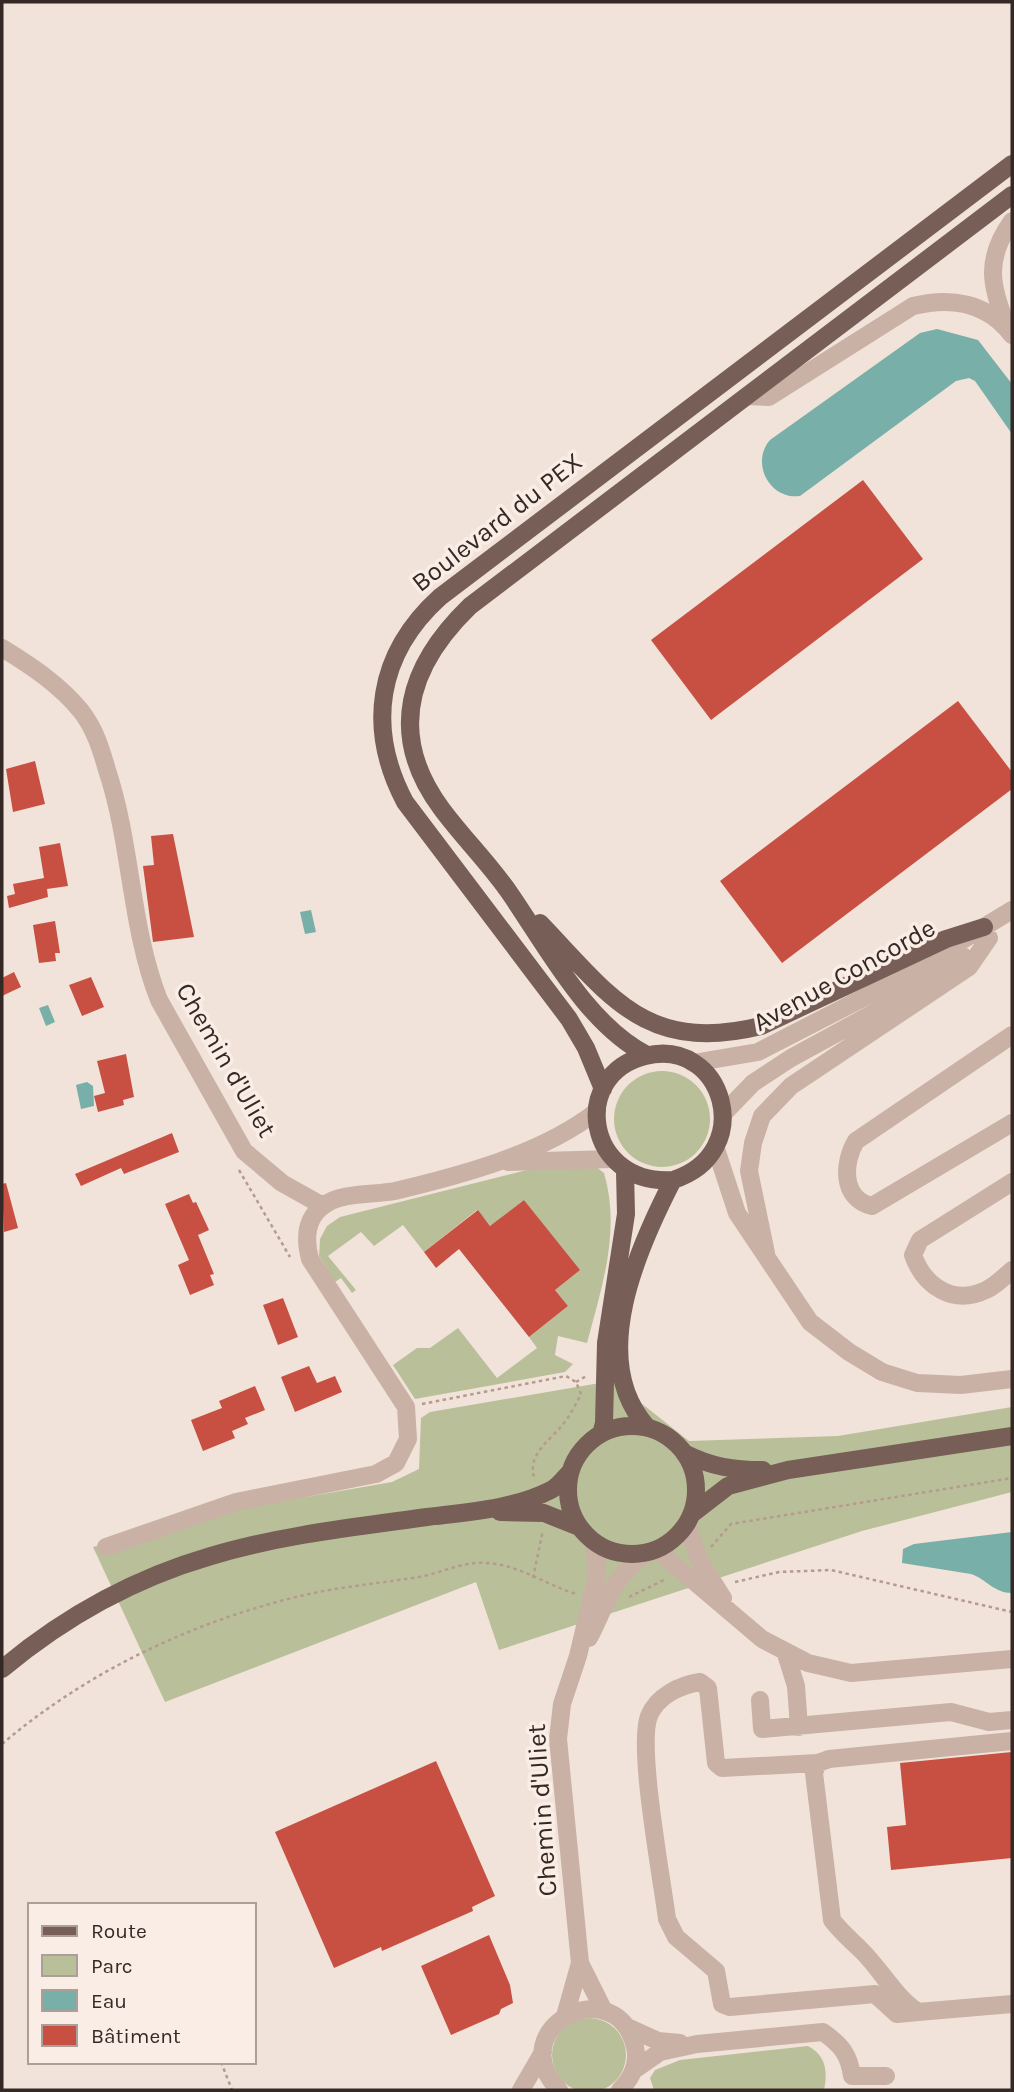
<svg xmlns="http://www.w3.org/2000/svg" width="1014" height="2092" viewBox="0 0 1014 2092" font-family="Karla,sans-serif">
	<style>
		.green { fill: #b9c099 }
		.water { fill: #78afa9 }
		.building { fill: #c75042 }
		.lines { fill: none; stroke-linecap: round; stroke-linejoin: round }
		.path { stroke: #b59a8f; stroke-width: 2.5; stroke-dasharray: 3.5 3.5; stroke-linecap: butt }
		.minor { stroke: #c9b1a5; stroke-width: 18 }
		.major { stroke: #775e57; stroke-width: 18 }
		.labels { text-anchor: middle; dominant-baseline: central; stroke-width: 7; stroke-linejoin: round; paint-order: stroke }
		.street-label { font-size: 26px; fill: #352926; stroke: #f9ede5 }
	</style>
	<rect width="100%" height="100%" fill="#f1e3d9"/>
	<path class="green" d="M614 1119a48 48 0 1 1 96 0a48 48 0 1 1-96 0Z
		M595,1166l9,7c17,57 -2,114 -17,170l-29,-7 -3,19 18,9 -8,8 -150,27 -22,-34 24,-17h13l28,-20 39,50 40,-30 -8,-11 39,-31 -13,-16 24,-20 -55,-70 -22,17 -9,12 -16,-19 -53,42 -21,-27 -29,21 -13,-14 -33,24 28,34 -4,3 -11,-15 -6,4 -16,-26 1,-17 7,-13 13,-9 191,-48z
		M629,1378l12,25 48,38 149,-5 174,-29v85l-150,39 -363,119 -23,-68 -311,120 -72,-155 150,-39 149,-26 27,-13 2,-51 9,-6z
		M552 2055a37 37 0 1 1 74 0a37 37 0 1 1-74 0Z
		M808,2046c18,9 20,26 16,44h-170l-4,-12 5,-8 25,-10z"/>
	<path class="water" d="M937,329l41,11 34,44v50l-37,-53 -6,-3 -13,3 -156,115c-30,4 -50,-33 -30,-56l150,-107z
		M311,910l5,22 -11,2 -5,-22z
		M48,1005l7,17 -9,4 -7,-18z
		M87,1082l6,4 1,20 -13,3 -5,-24z
		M1012,1532v61c-18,0 -26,-14 -41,-19l-69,-11 1,-14 11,-5z"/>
	<path class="building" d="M863,480l60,79 -212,161 -60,-80z
		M958,701l54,71v17l-230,174 -62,-82z
		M35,761l10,43 -32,8 -7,-43z
		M173,834l21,103 -41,5 -10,-76 11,-1 -3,-29z
		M60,843l8,43 -21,3 1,8 -39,11 -2,-12 8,-2 -2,-10 31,-6 -5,-31z
		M55,921l5,32h-5l1,8 -17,2 -6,-38z
		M14,972l7,15 -19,9v-18z
		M91,977l13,30 -22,9 -13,-31z
		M126,1054l8,43 -11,3 1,5 -26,7 -4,-16 11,-3 -8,-32z
		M172,1133l7,19 -55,22 -3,-6 -40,18 -6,-12z
		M6,1183l12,45 -14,4 -2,-48z
		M189,1194l4,9 3,-1 13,28 -11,5 16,39 -4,1 4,10 -24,10 -12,-30 11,-5 -24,-56z
		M524,1200l56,70 -25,20 13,16 -39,31 -70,-88 -23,19 -12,-16 54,-42 12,16z
		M283,1298l15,39 -20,8 -15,-40z
		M309,1366l8,17 18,-7 7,16 -47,20 -14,-35z
		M255,1386l10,24 -20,8 3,6 -16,7 3,7 -32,13 -12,-31 31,-12 -3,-7z
		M1012,1752v106l-121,12 -4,-43 19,-2 -6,-62z
		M436,1761l59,135 -23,11 1,4 -91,40 -1,-4 -47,21 -59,-136z
		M489,1935l21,50 3,18 -12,6 -2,5 -48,21 -30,-69z"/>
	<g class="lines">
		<path class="path" d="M239,1170l51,87
			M576,1382l12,-7
			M422,1404l144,-28 10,6 5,12c-5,10 -10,20 -17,29 -13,17 -39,32 -29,57
			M711,1547l20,-23 281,-46
			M533,1578l10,-48
			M735,1582l44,-10 52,-2 181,42
			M629,1597l35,-17
			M2,1744c87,-74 196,-125 307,-150 36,-8 73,-11 110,-17 22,-4 45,-16 67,-14 31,1 61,22 90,31
			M221,2062l11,28"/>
		<path class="minor" d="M1007,326c-17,-41 -22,-67 5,-105
			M747,396l22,1 144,-91c37,-9 74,-4 99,29
			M2,648c29,18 57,36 79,63 14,18 20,38 26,59 25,75 23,157 52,230l85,151 38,32 41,23
			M1012,1035l-156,106c-13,21 -15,58 16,65l140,-83
			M693,1063l65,-11 134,-69 120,-73
			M724,1113l29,-30 38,-25 110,-60 62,-42
			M716,1149l21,64 73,109 39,30 33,20 35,11 44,2 51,-6
			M508,1162l104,-3
			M1012,1182l-92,58 -7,15c11,31 40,51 73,35 9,-4 18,-13 26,-20
			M766,1253l-17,-82 4,-28 9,-27 29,-30 178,-119 20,-29
			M687,1524l12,36 24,38
			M592,1541l5,21 -1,18 -18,76 -16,48 -4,35 22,224 24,48
			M106,1547l130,-45 140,-28 20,-11 12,-24 -2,-32 -96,-148c-5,-19 -5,-40 13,-53 17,-14 51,-11 72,-15 67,-16 147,-37 202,-80
			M657,1550l105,89 46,24 43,10 161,-14
			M589,1638c20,-39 21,-58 58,-85
			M786,1654l10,32 3,41
			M760,1700l2,29 189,-17 38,10 23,-2
			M1012,1741l-183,18 -11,4 -4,10 18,147c9,12 20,21 30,31 20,20 33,46 56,61l94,-8
			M818,1763l-96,5 -6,-5 -8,-75 -8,-6c-20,3 -43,14 -51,34 -12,31 13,163 18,203l9,18 40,34 6,33 8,3 145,-13 22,20 21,-2
			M565,2016l15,-53
			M627,2027l31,14 22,2
			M634,2070l26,-18 37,-8 126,-12c18,13 26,22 29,44h34
			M521,2090l22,-38
			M559,2090c-59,-62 57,-122 76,-43 4,17 -3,31 -15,43"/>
		<path class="major" d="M540,923c71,74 106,131 221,103l185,-87 38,-12
			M647,1055c-59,-30 -99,-106 -136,-160 -21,-31 -48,-57 -70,-87 -55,-75 -32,-143 29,-202l542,-411
			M603,1089l-17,-41 -17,-29 -164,-217c-39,-74 -28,-148 35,-205l572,-433
			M568 1490a64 64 0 1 1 128 0a64 64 0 1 1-128 0Z
			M648,1428c-62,-67 -10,-180 25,-248 85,-27 51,-144 -28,-124 -76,19 -59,130 28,124
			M601,1434l3,-11 2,-80 20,-129 -1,-43
			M684,1453c28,14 49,17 79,17
			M500,1512l44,1 35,14
			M693,1513l35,-27 60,-16 224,-34
			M2,1669c61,-51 133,-91 209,-113 70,-21 144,-29 216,-39 40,-5 87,-8 124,-27 8,-4 13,-12 19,-18"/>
	</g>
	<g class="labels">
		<g class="street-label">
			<text transform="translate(497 522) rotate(-38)">Boulevard du PEX</text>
			<text transform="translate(844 975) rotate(-29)">Avenue Concorde</text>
			<text transform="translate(226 1060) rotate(60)">Chemin d'Uliet</text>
			<text transform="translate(542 1810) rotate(-94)">Chemin d'Uliet</text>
		</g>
	</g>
	<rect width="1014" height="2092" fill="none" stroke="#352926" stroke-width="7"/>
	<rect x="28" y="1903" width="228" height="161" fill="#f9ede5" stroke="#ab9f99" stroke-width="2"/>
	<rect x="42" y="1926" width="35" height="10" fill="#775e57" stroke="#ab9f99" stroke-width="2"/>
	<text x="91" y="1938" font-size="21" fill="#352926">Route</text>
	<rect x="42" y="1955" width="35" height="21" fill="#b9c099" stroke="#ab9f99" stroke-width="2"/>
	<text x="91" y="1973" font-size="21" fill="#352926">Parc</text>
	<rect x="42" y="1990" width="35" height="21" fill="#78afa9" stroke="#ab9f99" stroke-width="2"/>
	<text x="91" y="2008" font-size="21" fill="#352926">Eau</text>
	<rect x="42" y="2025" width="35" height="21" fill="#c75042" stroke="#ab9f99" stroke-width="2"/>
	<text x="91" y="2043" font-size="21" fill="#352926">Bâtiment</text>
</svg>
